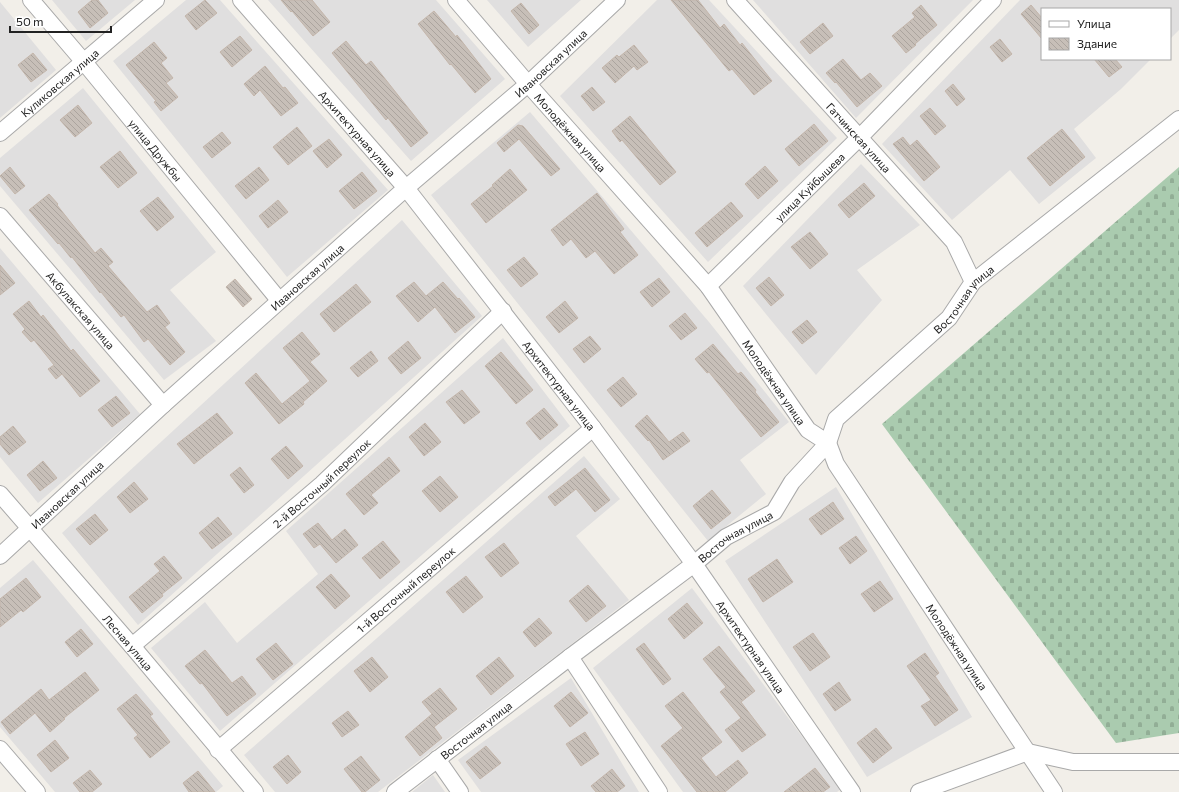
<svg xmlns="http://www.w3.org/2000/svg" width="1179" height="792" viewBox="0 0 1179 792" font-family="Commissioner,sans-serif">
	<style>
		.residential { fill: #e0dfdf }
		.cemetery { fill: url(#cemetery-stones) }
		.building { fill: url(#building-back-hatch); stroke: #c4b6ab }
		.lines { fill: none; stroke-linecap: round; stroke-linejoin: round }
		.minor-casing { stroke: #a9a9a9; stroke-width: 18 }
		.minor { stroke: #fff; stroke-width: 16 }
		.labels { text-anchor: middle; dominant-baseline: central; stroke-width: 3; stroke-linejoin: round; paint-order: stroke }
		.street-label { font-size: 11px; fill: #222; stroke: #fff }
	</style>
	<defs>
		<pattern id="cemetery-stones" width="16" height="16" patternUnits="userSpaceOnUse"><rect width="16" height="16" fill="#aacbaf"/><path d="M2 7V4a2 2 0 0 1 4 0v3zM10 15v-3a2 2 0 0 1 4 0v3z" fill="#92ae96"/></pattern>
		<pattern id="building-back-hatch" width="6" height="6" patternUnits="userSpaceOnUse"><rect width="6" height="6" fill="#c7bfb8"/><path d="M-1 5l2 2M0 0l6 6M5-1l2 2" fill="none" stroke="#aba49e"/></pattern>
	</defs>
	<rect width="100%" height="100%" fill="#f2efe9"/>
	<path class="residential" d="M52,0h83l-49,41z
		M186,0h34l168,190 -101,87 -174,-216z
		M268,0h168l69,79 -94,82z
		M487,0h94l-53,47z
		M657,0h52l128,138 -129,124 -148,-166z
		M753,0h220l-117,118z
		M1020,0h159v30l-9,9v-30h-128v50h109l-30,30 -47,40 22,29 -57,46 -29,-34 -58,50 -70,-76z
		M0,2l56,68 -56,48z
		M83,88l133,164 -46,38 46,51 -52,39 -164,-194v-28z
		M530,112l179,210 80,100 -49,38 26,34 -58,47 -277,-346z
		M861,164l59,61 -63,45 25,30 -66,75 -73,-89z
		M402,220l80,96 -344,309 -76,-92z
		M0,248l140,166 -102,89 -38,-46z
		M503,338l67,88 -350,305 -69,-83 54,-46 32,41 81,-69 -32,-43z
		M584,456l36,43 -44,37 53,64 -251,192h-103l-31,-37z
		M836,487l136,230 -105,60 -142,-216z
		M33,560l190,226 -7,6h-161l-55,-65v-139z
		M692,588l149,201 -4,3h-154l-90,-124z
		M571,678l68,114h-158l-23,-32z
		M433,775l12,17h-33z"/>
	<path class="cemetery" d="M1179,167v566l-63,10 -234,-319z"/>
	<path class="building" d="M92,0h6l10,13 -18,15 -12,-16z
		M205,0l12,13 -21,17 -11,-14z
		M281,0h31l18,22 -17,14 -21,-25 -1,1z
		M671,0h27l22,28 4,-4 16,21 2,-2 30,38 -18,14 -22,-26 -3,2z
		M521,3l18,22 -10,9 -18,-23z
		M921,5l16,20 -22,19 1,1 -10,8 -14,-17 23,-19 -3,-4z
		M1031,5l11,13v21l-21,-25z
		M434,11l22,26 1,-2 34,44 -16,14 -24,-29 -1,1 -32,-41z
		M823,23l10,13 -23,18 -10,-12z
		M240,36l12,14 -20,17 -12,-15z
		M1000,39l12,15 -10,8 -12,-15z
		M346,41l20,24 5,-4 57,72 -17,14 -23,-29 -2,2 -54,-67z
		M154,42l13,16 -6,5 12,15 -7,5 12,14 -17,14 -7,-9 2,-1 -30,-36z
		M634,45l14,17 -11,8 -3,-4 -19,17 -13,-15 15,-13 2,2z
		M33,53l14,17 -16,12 -13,-17z
		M843,59l18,21 9,-7 12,13 -25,21 -21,-25 -1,1 -9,-10z
		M1094,59h21l7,8 -13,10z
		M265,66l18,22 2,-1 13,16 -17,13 -21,-26 -6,6 -10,-12z
		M953,84l12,15 -8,7 -12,-15z
		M592,87l13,15 -12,9 -12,-15z
		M78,105l14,18 -17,14 -15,-17z
		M930,108l16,18 -11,9 -15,-19z
		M630,116l46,56 -16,13 -38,-45 -2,2 -8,-11z
		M814,124l14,17 -29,25 -14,-17z
		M518,125l5,1 37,43 -9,7 -32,-37 -15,13 -7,-9z
		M297,127l15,19 -24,19 -15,-18z
		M1062,129l23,28 -35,29 -23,-28z
		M222,132l9,11 -19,15 -9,-11z
		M903,137l7,9 7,-6 23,27 -16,14 -31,-37z
		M329,139l13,16 -15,13 -14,-17z
		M120,151l17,22 -19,15 -18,-21z
		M765,166l13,15 -20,18 -13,-15z
		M10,167l15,19 -10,8 -15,-18z
		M259,167l10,13 -23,19 -11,-13z
		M510,169l17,21 -41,33 -15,-19 22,-18 -1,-1z
		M362,172l15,19 -23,18 -15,-18z
		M864,183l11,13 -26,22 -11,-13z
		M597,193l27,36 -4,3 18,23 -24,19 -19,-23 -9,7 -15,-19 -8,7 -12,-16z
		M49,194l9,10 -1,1 38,48 6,-5 12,14 -5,4 39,46 10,-7 13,18 -5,4 20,25 -15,13 -22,-26 -4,3 -20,-27 -3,2 -20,-25 -1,1 -28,-36 -1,1 -12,-15 -1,1 -29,-34z
		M158,197l16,20 -17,14 -17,-20z
		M278,200l10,12 -20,16 -9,-12z
		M731,202l12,14 -36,31 -12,-14z
		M810,232l18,22 -18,15 -19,-22z
		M524,257l14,17 -17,13 -14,-17z
		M0,265l15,18 -15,12z
		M769,277l15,18 -13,11 -15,-18z
		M659,278l11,14 -18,15 -12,-15z
		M235,279l17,20 -9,8 -17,-20z
		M414,282l12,14 17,-14 15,17 1,-1 16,19 -20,16 -20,-26 -17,15 -22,-26z
		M356,284l15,18 -37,30 -14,-18z
		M29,301l12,16 2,-2 28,36 2,-2 27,32 -20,16 -18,-23 -6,5 -8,-10 6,-4 -20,-25 -3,2 -9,-10 3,-3 -12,-15z
		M565,301l13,17 -19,15 -13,-16z
		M685,313l12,15 -16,12 -12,-14z
		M807,320l10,12 -15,12 -10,-12z
		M302,332l18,22 -10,8 17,19 -24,21 1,2 -25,20 -34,-41 11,-10 26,31 28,-23 -27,-33z
		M590,336l11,13 -17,14 -11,-14z
		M408,341l13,17 -20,16 -13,-16z
		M713,344l25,30 3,-2 15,18 -1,2 24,30 -18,15 -52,-65 -2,1 -12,-14z
		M371,351l7,10 -20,16 -8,-9z
		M501,352l32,38 -17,14 -31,-38z
		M623,377l14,17 -16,13 -14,-17z
		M462,390l18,22 -16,12 -18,-22z
		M116,396l14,17 -18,14 -14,-17z
		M544,408l14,17 -18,15 -14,-17z
		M217,413l16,20 -39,31 -17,-20z
		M647,415l22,27 14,-10 7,9 -27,19 -14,-20 -1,1 -13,-15z
		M425,423l16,19 -17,14 -15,-19z
		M13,426l13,16 -17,13 -9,-11v-7z
		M286,446l17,20 -15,13 -17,-20z
		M389,457l11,14 -29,24 7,8 -14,12 -18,-21z
		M43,461l14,17 -17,13 -13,-16z
		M240,467l14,18 -10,8 -14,-18z
		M585,468l25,32 -15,12 -19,-23 -21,17 -7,-9z
		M440,476l18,21 -18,15 -18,-21z
		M134,482l14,17 -18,14 -13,-16z
		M712,490l19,23 -20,16 -18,-23z
		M833,502l11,17 -23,16 -12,-16z
		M95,514l13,16 -18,15 -14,-16z
		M218,517l14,17 -20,15 -13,-16z
		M318,523l14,17 13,-11 13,16 -22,18 -16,-19 -6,4 -11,-14z
		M856,536l11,15 -17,13 -11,-16z
		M383,541l17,21 -20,17 -18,-21z
		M504,543l15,20 -18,14 -16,-20z
		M164,556l18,22 -20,16 1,2 -21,17 -13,-16 31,-26 -6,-7z
		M777,559l16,23 -30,20 -15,-23z
		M331,574l19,22 -15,13 -19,-22z
		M466,576l17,21 -20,16 -17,-21z
		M26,578l15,19 -18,15 -2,-2 -21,17v-28z
		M880,581l13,18 -19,13 -13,-18z
		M588,585l18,21 -20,16 -17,-21z
		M687,603l16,20 -19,16 -16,-20z
		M539,618l13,15 -17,14 -12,-15z
		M81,629l12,15 -16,13 -12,-15z
		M813,633l17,24 -20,14 -17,-24z
		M276,643l17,21 -20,16 -17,-21z
		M644,643l27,36 -8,6 -27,-36z
		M719,646l36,45 -14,11 25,33 -24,17 -17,-22 16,-12 -21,-26 6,-5 -23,-28z
		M205,650l27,33 10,-7 14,18 -29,22 -25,-33 -2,1 -15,-18z
		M925,653l14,20 -4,3 23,34 -23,16 -14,-20 10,-6 -24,-34z
		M372,657l16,20 -18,15 -16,-21z
		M499,657l15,19 -23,19 -15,-19z
		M85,672l14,18 -35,28 1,1 -15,13 -15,-19 -25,21 -9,-12 40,-33 8,11z
		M839,682l12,18 -16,11 -12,-17z
		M440,688l17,21 -23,18 8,11 -22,18 -15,-19 27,-23 -10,-12z
		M571,692l17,21 -18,14 -16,-21z
		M683,692l39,50 -21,16 15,19 22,-17 10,13 -23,19h-28l-36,-46 22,-18 -18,-22z
		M136,694l17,20 -3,2 20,26 -20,16 -16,-20 4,-3 -21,-26z
		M348,711l11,14 -17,12 -10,-14z
		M876,728l16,20 -19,15 -16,-20z
		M585,732l14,22 -18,12 -15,-22z
		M55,740l14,18 -18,14 -14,-17z
		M486,746l15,17 -21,16 -14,-17z
		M288,755l13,17 -14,12 -14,-17z
		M361,756l19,24 -15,12h-3l-18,-23z
		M815,768l15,19 -7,5h-39z
		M612,769l13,17 -8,6h-21l-5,-6z
		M90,770l12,14 -10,8h-12l-7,-9z
		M198,771l17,21h-26l-6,-9z"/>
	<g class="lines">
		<defs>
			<g id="minor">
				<path id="s1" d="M31,0l53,62 195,238"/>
				<path id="s2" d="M241,0l165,188 187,240 101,136 158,228"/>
				<path id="s3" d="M456,0l72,84 180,202 100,144 20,13 8,21 218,328"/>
				<path id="s4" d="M735,0l219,242 19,40"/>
				<path id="s5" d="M0,133l156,-133"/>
				<path id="s6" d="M0,216l163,189"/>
				<path id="s7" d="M708,286l151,-148 134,-138"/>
				<path id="s8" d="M0,494l132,152 123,146"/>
				<path id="s9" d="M0,556l163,-151 243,-217 122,-104 89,-84"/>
				<path id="s10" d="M132,646l190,-162 181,-173"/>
				<path d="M570,657l89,135"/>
				<path d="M0,749l37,43"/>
				<path id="s11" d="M218,750l375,-322"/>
				<path d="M437,759l23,33"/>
				<path id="s12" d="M395,792l175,-135 124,-93 32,-27 48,-25 18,-30 36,-39 8,-24 113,-101 24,-36 206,-163"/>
				<path d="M919,792l109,-40 45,10h106"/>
			</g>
		</defs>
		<use href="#minor" class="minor-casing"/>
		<use href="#minor" class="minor"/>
	</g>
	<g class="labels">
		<g class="street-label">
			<text stroke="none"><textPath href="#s9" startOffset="739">Ивановская улица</textPath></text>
			<text stroke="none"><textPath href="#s5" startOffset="78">Куликовская улица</textPath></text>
			<text stroke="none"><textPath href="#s2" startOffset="177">Архитектурная улица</textPath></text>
			<text stroke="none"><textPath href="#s3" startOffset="175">Молодёжная улица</textPath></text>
			<text stroke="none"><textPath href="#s4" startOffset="185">Гатчинская улица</textPath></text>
			<text stroke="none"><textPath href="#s1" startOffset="195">улица Дружбы</textPath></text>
			<text stroke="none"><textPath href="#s7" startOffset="142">улица Куйбышева</textPath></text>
			<text stroke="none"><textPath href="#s9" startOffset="415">Ивановская улица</textPath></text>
			<text stroke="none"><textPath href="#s12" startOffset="761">Восточная улица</textPath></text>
			<text stroke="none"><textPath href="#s6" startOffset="124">Акбулакская улица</textPath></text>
			<text stroke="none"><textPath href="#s3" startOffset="498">Молодёжная улица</textPath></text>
			<text stroke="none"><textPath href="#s2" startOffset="500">Архитектурная улица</textPath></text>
			<text stroke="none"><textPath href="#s10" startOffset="250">2-й Восточный переулок</textPath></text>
			<text stroke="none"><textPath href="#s9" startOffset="91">Ивановская улица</textPath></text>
			<text stroke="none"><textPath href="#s12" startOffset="426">Восточная улица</textPath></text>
			<text stroke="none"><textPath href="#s11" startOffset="247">1-й Восточный переулок</textPath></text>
			<text stroke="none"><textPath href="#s8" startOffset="196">Лесная улица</textPath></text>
			<text stroke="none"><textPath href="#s2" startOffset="824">Архитектурная улица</textPath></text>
			<text stroke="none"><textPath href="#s3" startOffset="822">Молодёжная улица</textPath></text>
			<text stroke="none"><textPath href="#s12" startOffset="102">Восточная улица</textPath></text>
		</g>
	</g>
	<rect x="1041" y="8" width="130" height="52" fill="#ffffff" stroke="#a7a7a7"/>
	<rect x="1049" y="21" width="20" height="6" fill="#ffffff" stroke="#a7a7a7"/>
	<text x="1077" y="28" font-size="12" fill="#222222">Улица</text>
	<rect x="1049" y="38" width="20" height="12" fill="url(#building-back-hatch)" stroke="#a7a7a7"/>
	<text x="1077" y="48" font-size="12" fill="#222222">Здание</text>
	<path d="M10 26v6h101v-6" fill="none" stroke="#222222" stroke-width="2"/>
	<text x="16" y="26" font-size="12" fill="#222222" stroke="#ffffff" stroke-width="3" paint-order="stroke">50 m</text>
</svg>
